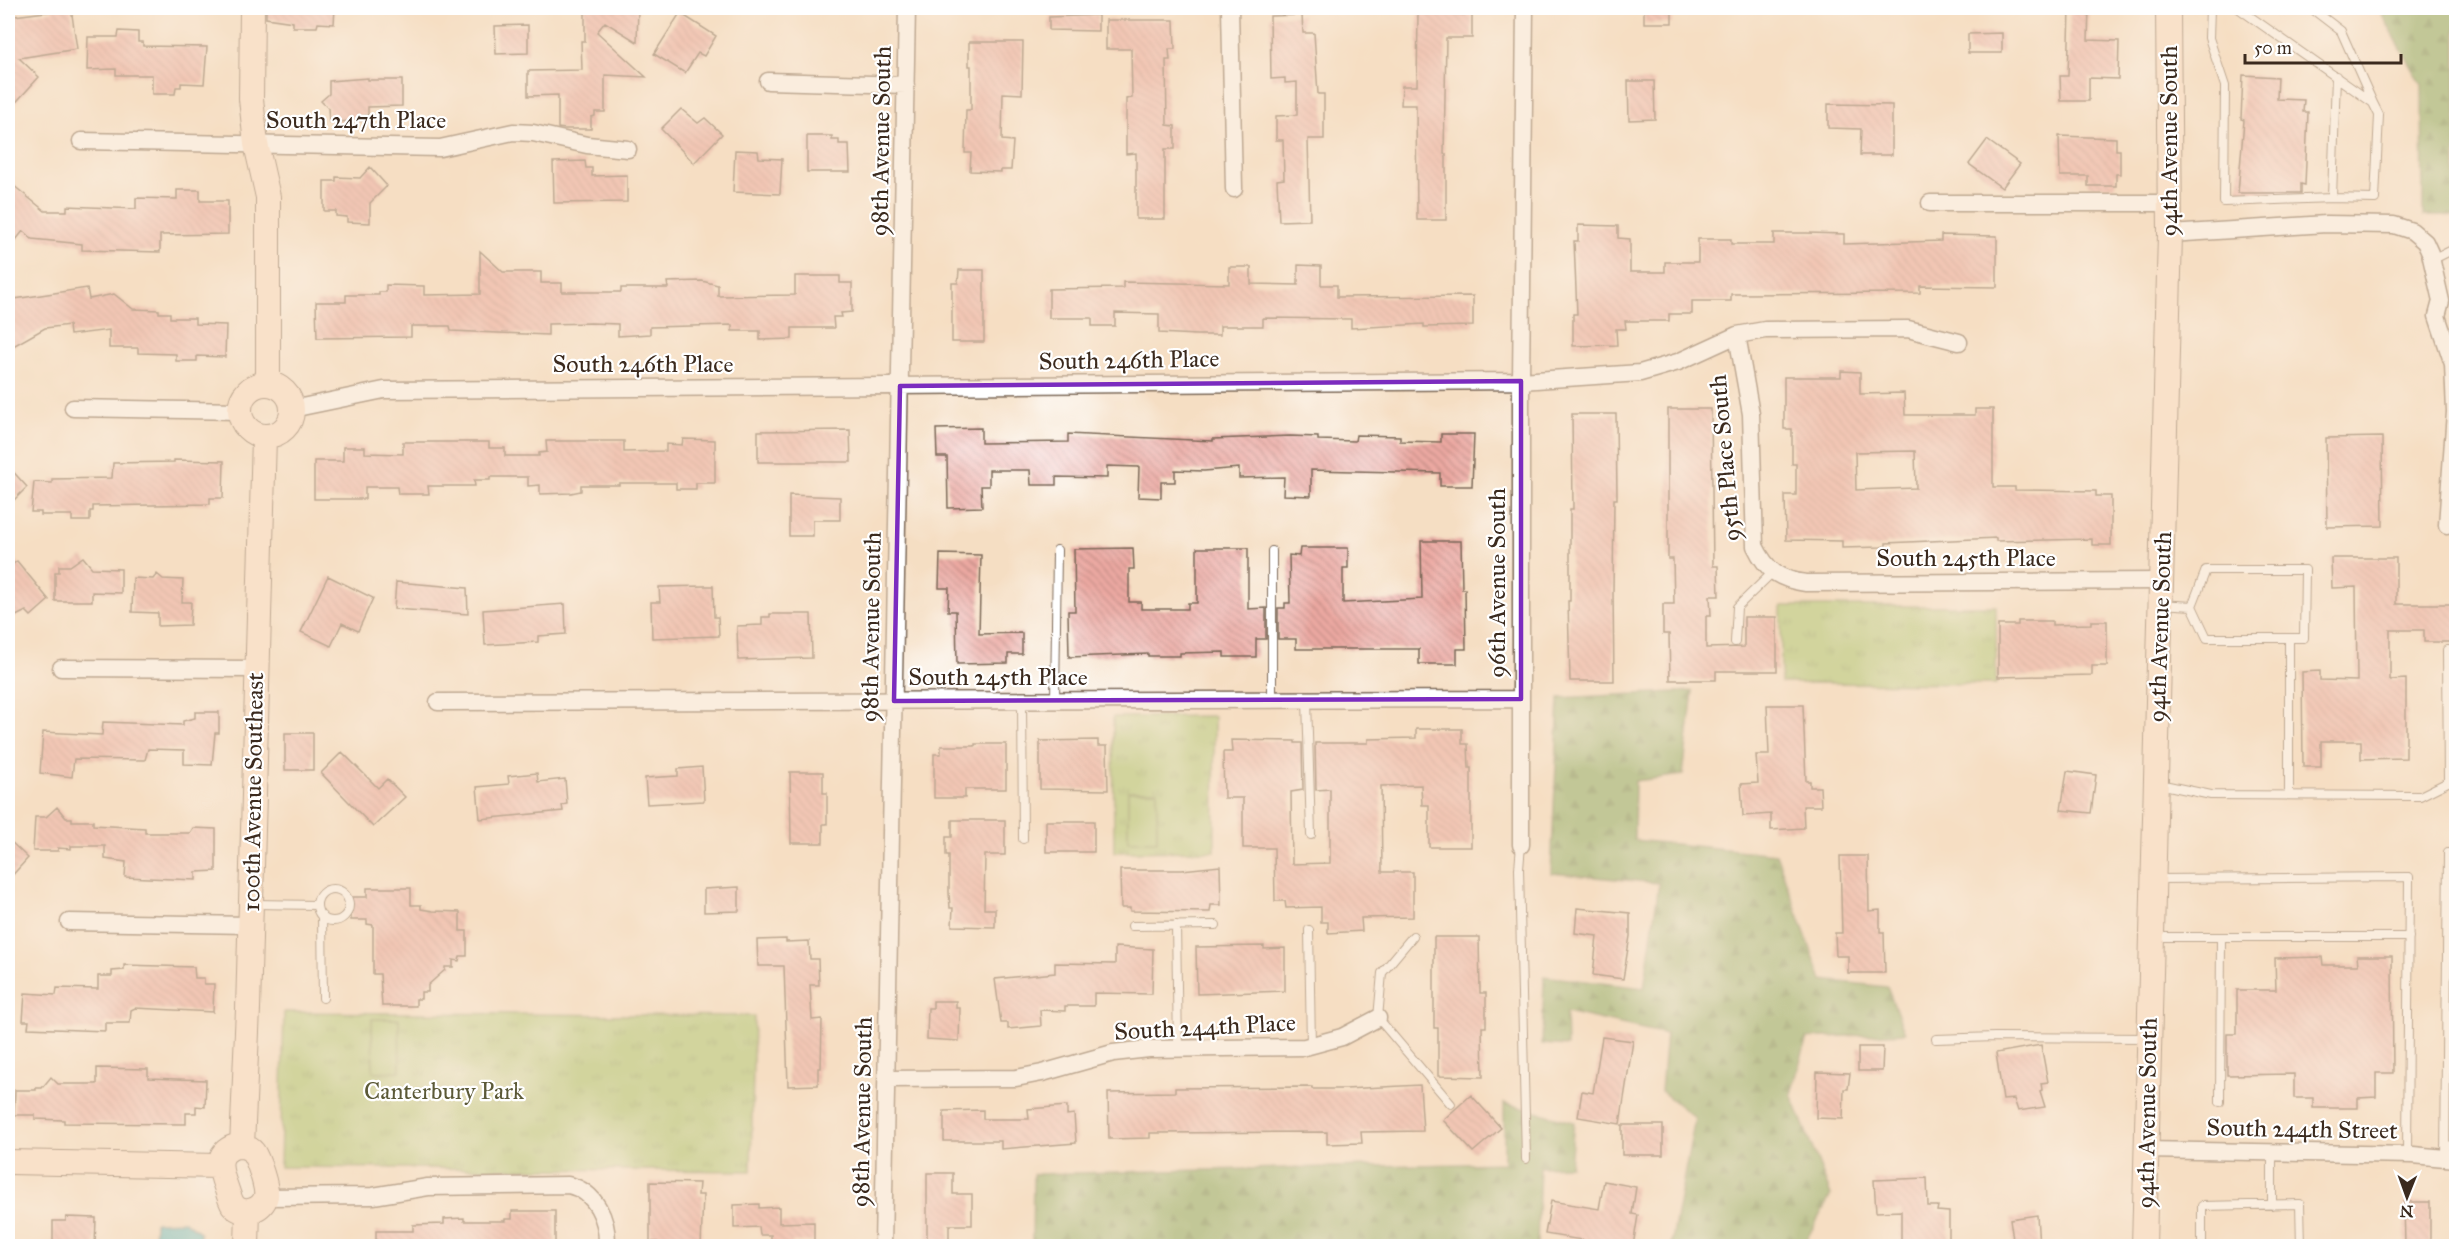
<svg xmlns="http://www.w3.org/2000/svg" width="2464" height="1254" viewBox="0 0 2464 1254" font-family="'IM FELL Great Primer',serif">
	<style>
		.grass { fill: url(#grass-tufts); stroke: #707847; stroke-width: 1.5 }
		.forest { fill: url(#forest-firs); stroke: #606b40; stroke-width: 1.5 }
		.pitch { fill: #a6c770; stroke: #707847; stroke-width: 1.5 }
		.water { fill: #47b6c0; stroke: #41706f; stroke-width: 1.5 }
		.building { fill: url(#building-back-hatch); fill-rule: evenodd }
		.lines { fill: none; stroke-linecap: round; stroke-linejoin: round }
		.lane-casing { stroke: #7c6958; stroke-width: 10 }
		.street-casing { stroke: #7c6958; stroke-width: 19 }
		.secondary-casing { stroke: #7c6958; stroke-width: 26 }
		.lane { stroke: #fff; stroke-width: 8 }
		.street { stroke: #fff; stroke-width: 16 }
		.secondary { stroke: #fde4d1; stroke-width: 24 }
		.marked { fill: none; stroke: #7b2cbf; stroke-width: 4.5; stroke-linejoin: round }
		.labels { text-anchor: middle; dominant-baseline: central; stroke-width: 4.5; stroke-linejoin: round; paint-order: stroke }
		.street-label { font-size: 24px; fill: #3b2a1e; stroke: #fff }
		.park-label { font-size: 24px; fill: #5b5937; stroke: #fff }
	</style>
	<defs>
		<pattern id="grass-tufts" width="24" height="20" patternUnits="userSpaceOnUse" patternTransform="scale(1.5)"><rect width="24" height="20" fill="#a6c770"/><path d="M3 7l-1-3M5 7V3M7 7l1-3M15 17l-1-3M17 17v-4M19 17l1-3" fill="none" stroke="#88a25b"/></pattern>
		<pattern id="forest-firs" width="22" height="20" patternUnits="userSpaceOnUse" patternTransform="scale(1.5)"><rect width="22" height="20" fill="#84ac62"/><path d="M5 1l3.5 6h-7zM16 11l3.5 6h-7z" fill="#6d8c50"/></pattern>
		<pattern id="building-back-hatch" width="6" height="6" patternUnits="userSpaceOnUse" patternTransform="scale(1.5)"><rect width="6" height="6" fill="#eca9a2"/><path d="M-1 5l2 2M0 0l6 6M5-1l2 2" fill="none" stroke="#c08a83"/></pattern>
	</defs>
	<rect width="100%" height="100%" fill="#fff"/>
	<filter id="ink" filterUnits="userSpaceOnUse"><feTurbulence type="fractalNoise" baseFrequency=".0167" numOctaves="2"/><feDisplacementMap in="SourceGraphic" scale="12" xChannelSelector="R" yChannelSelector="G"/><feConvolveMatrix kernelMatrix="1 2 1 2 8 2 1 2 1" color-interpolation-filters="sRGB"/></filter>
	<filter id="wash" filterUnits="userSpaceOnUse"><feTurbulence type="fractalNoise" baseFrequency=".008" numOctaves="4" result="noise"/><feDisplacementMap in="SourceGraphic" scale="24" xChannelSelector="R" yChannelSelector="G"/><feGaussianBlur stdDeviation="1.35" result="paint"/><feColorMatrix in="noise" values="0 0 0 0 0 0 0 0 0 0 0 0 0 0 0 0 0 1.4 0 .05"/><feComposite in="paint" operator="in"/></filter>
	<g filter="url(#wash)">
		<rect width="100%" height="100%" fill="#f5dec3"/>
		<path class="grass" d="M1781,606h215v78l-215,-1z
			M1214,716l1,135 -101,1 -1,-135z
			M284,1012l470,4 -3,155 -471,-4z"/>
		<path class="forest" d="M2378,8h78v208h-33l-1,-131z
			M1693,691l-10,84 -48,6 -1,59 142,14 46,126 65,7 18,46 -98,5 -16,56 40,101 -28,51h-132l24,-128 -34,-27 5,-57 -100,-22 1,34 -25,-2 2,-68 100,12 15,-105 -108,-10 8,-175z
			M1504,1103l70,19 -4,44 -30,1 -3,79h-505l1,-72 471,-11z"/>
		<path class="pitch" d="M1128,791h29v50h-29z
			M372,1019h27l1,52 -27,1z"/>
		<path class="water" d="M184,1221l16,11v14h-46l1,-24z"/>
		<g id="blocks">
			<path class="building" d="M52,8h19l6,41 -58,9 20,19 -31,34v-90l6,-5 39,-5z
				M266,8h69l-1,16 -16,-1 -1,4h-24v-5l-27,-4z
				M583,8h55l-1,34 -32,-20 -8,10 49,45 -41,-2v37h-10v4l-4,1v12h-26l-7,-1v-33l-30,1v-25l54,-1 -1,-29h4v-32z
				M1644,8h28v15h-28z
				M2070,8h19l-1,32 31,1 -1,38 -29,-1v23h-28l-1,-25h8z
				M680,13l36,23 -12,20 -6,-3 -13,20 -31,-19z
				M1418,13l54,2v23h-26l-2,116h2v66h-29l-1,-115h-15l1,-19h15z
				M1098,15v16l-49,-1v-13z
				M1302,15l1,18h11l4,61h6v45h-16l2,81 -31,1 -2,-41 7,-1 -1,-39h-7v-24l21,-1v-33l-12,1v-5l-14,1 -1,-63z
				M1106,20h68l1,29h-6l1,11h-4l1,65 8,1v23h-10v70h-29v-66l-10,1v-55l6,-1 -1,-49h-25z
				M528,25v28l-32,1 -1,-28z
				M119,31l19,1v10h5v4l64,1 -3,37 -23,-1v4h-5l-1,7h-23v-19h-36v-6l-29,1 1,-33h30z
				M2002,33v20h-34v-19z
				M969,42h54l-1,52 -19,-1 -1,47 11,1 -2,29h-10v2l-31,-1 1,-18h-6l1,-43h5v-44h-2z
				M2243,75l35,2 -1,22 27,1 -1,12h5l-3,73 -4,-1v9h-63l6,-73 -3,-1z
				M368,78v2h34v26l-34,1v8l-6,1v5l-33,1 -1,-14 -7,-7 8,-7v-13z
				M1628,81h26l1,38 -26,1z
				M1828,104l64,1v50h-32l1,-26 -33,-1z
				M681,109l17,14 7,-5 17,16 -28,29 -33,-34z
				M807,136h25v4h7v4h10l1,28h-43z
				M2059,136l57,2v12h4v24h-4v12h-28v-10h-28z
				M1987,140l33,24 -18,24 -33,-24z
				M735,150l23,1 1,7 23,1 -2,35 -47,-2z
				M585,161l1,7h6v8l35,-1v27l-73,1 -1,-41z
				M370,167l17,19 -17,17v20l-23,-1v-5l-11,-1v-5h-12v-30h12v-4l24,1z
				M8,181l37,30h22v-5l69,3v-11l41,1v-9h23v11h28v33l-68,1v17l-78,-2v-6l-50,-5 -9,-8 -15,19z
				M1578,225l40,1v12l12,1v33h35v-10h33v-23h33v5h43v-11h33l37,1v10l97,-3v-6l56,1v51l-77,-1v7l-189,1v7h-39v13h-23v7h-44l1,8h-10l1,16 -44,1v-32h4l-3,-73h4z
				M480,251l23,21h38v11h21v9h59v-4h47l-1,-6 35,-1 16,4v11l77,-1v-19h45v7h12v29l-11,1 1,4h-9l1,11h-42v11l-32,1v-9h-28v-6l-82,2v7l-32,2v-12l-27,-1 -43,1v11l-97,-4 -1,-5h-39v11l-94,1 -1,-36h30v-7h33v-3h7v-7l38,1v9l56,-1z
				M1298,265l23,1v19h16v12l136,-1v30l-49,1v-3l-73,4v-9l-88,-1v8h-43v9h-23l-38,-2v-19l-44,-1v13h-23v-8h-43v-29l74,-1v-6l106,2v-17h22v17l47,1z
				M959,270h25v72h-32v-59h6z
				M87,288l2,11 25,-5 19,15 26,1v3h11v5h25v6l31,1 -1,32 -28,-1v5h-21v-7l-38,-1v-5h-29v-18l-39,5 -1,-10 -24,3 -37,21v-49z
				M1841,371l19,1v22l44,-1 1,22h70v-6h18v78h22v3l81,1v5h15v49h-19v-6l-96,2v-3l-110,5v3l-5,1 -39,1v-7l-56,-1 -1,-45h11v-31h-4v-35h-8v-52h57zM1915,451l1,37 -60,2 -1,-38z
				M1668,409h43l2,157h5l1,30h-9l1,20h-5v32l38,-1v-30h33v54h-61v9h-46l-1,-46h-6v-30h11l-1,-45h-5z
				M1572,414h44l1,85h-3l-1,93 1,89h-44l-2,-80h2v-92h3z
				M981,428v15l87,-1v-8l145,7v-2l77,-3 28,1v3l37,1 1,-6 44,1v5l41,1v-8h33l-2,52h-32v-13l-129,-3v26l-28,-1 1,-18 -45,1v-10l-35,3 -29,-1v12h-14v16l-23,-1 1,-30 -32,-1v12l-51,-1v8h-25l-1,-15h-41v16h-8l1,21 -34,1 -1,-51h-10l-1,-28z
				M850,430l1,32h-93v-31z
				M2382,437l1,89 -56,1 -1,-89z
				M683,439l32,1v43h-19v6h-20v-6h-57v2h-38v6l-10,2 -31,1v-9l-12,1v-9h-38v3h-16l1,6h-47l1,8h-31l-1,-7h-32v12h-51v-38h29v-14h22v6l38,1v-12h86v6h16v8h34v-3l8,-1 -1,-11h78v11l42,-1v-7l16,1z
				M174,460l50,1 -1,37h-13v6l-117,2v5h-3v10h-18v-6h-31v-3h-10l3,-30 18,1v-4l60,-1 1,-15 61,-1z
				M8,466l19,21 -19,19z
				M789,495l51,2v23h-27v16h-24z
				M1421,541h40l1,48h3l1,60h-9v15h-38v-15h-123v-10h-18v-31h7v-5h5l-1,-48 10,1 1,-8h48v20h-5v35l79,-4z
				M1133,548l1,21h-5v33h12v7h47v-6h9v-55h51v61l18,-1v31h-10v18h-32v-5l-44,1v3h-32v-2l-79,3 -1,-46h7l-1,-62z
				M940,554l41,1 -2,79 43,-1v21h-14v9l-51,1 -1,-53h-8l1,-23h-10z
				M83,557l9,11 29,1v24l-29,-1v9h-37v-29h4v-6h11z
				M2331,558h65v46h61v38h-33v-12h-34v50l16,-1v79l-45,1v-18h-40v26h-18l-1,-95 18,-1v9l37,1 -1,-94 -24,1z
				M17,561l32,39 -18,16 -5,-5 -18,9v-52z
				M157,574l6,5 20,1 -1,22h9l-1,23 -32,1v-13l-26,-1 1,-34 20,1z
				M328,576l45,22 -15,33 -16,-8 -11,23 -30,-14z
				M396,582l71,6 1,26 -74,-5z
				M705,586h8l1,31h4l1,19 -67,2 -1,-36h9l-1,-15z
				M565,604l1,30 -28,2v6l-53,3 -2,-35z
				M770,614h41l1,44 -74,2 -1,-34 25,-1v-8h8z
				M2018,621h34v4l39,-1v-3h16v45h-15v9l-94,2v-52h20z
				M1767,705h36l3,76h4v6h10l1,19h-18l1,22 -33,2v-16l-28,2 -2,-32 17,-1 -2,-28h13z
				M195,712h24v21h-4l-3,32 -28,-1v-14l-36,-1 -3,11 -71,-1 -2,18 -32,-4 3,-41 59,3 1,-13 80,3v-4l12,-3z
				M1416,729h46v15h6l1,24h2v79h-42v-42h-7l-1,-20 -40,1 1,86h31v45l-52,1 1,13 -34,2v-11h-7v-15l-35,1 -1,-7h-10l-1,-53h-31v-50h-19l-1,-46h9l-1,-12 64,1v2h7l1,47 -12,2 1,72 38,-1v-74l-14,1 -1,-47h53v-4l48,-1z
				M285,733h28v37h-28z
				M1098,740v6h9l1,44 -68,-1v-48z
				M975,744h31v45h-41v9h-31v-44h7v-8h34z
				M342,752l36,36 9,-9 18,18 -32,30 -52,-54z
				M702,767l2,34 -57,3 -2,-26 33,-2v-7z
				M2067,771l29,4 -5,38 -30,-3z
				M790,772h33v21h4v31h-4v19h-32z
				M537,773l1,9 27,-3 2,25 -5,1 1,6 -83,8 -3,-32 32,-3 -1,-8z
				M57,807l9,11h6v3h21v4l52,3v5h45l3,-5 23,1v42l-20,1v8l-71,-3 1,-15 -21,-3v-13h-34v3l-13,-1v3h-25l2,-34h11z
				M952,820h53v35h-20l-1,54h11v18l-43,-1 1,-18h-3l-1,-15v-38h-3v-18h6z
				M1046,821h48v31h-48z
				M8,839l20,19 -20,22z
				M1840,856h28l1,55 11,-1v22h4l1,41h-37v-17h-12l-1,-23h7z
				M1220,866l1,39h-10l-1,7 -80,-1v-3h-9l-1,-38h62z
				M739,887v24l-35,1v-23z
				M367,888h44v17h10v4l12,2 27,1v19h7v25h-7l-1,5 -6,-1v7h-8v3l-17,15v7h-7v7h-5v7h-34l-2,-32h-7v-49l-6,-1v-4h-16v-23h16z
				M1577,908l53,5v23l-7,43 -30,-4 4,-39 -22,-3z
				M1434,937h45l1,56h6v34h-4l1,50 -45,-1v-48h-4z
				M786,939v3l23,-1 1,18h8l1,26h-9l2,35 10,-1 -1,49h-3v17l-30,1 -4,-120h-26l-1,-26z
				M1264,946v3l21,-1v43l-88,3 -1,-47z
				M1115,947l38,2 -1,45 -58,-1v13h-29v5l-25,-1 1,16 -33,3v-6h-7l-6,-44 60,-6v-10l60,1z
				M2357,956h35l1,117h-17v24l-18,1v10h-45v-10h-19v-24l-67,1v-41h10v-44h39l-1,-32 47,-1 1,8h35z
				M124,965l70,2 1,11h9v6h10l-1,28 -78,-4 -4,2 -1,13h-25v8l-77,-3 1,-7h-6l2,-28 31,2 1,-7 41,1v-13h14v-5l12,-1z
				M933,1001h23v7h4l-1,33 -32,-2 1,-31h5z
				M1602,1037l31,4 -13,83 -42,-7 4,-26 11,2z
				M2041,1045l7,37 -7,1 1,7 -2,1 5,16 -27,4 -4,-12 -11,1 -7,-47z
				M1858,1047h25l-1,24h-24z
				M97,1068l51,1v9l58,2 -1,27 -9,-1v7h-10v11l-122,-1v-3l-29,-1v-4h-21l1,-25h21v-2h6l9,-11 7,7h39z
				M1817,1072l33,1 -2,16h-4l-1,30 -27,-1z
				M1420,1085l3,46 -62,1 1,11 -35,1v-12l-177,1v5l-41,1 -1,-46 67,-1v-4l137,-1v2h33z
				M1471,1095l30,33 -28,24 -30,-32z
				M1067,1106v9l7,-1 2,29 -75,6v-8h-57v-30l39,-1v9h46l-1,-10z
				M1622,1125h41v30h-41z
				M927,1173h26v21h19v31h-23v21h-22z
				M1927,1178l1,28h10l-1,5 12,1v34h-48v-35l-25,1 -2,-32z
				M1604,1181l32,6 -4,27 6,1 -5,31h-40l1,-4 -49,-8 6,-33 48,8z
				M650,1182l49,1 -1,12h5l-2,51h-44v-4h-7z
				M2404,1202h26v44h-25z
				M759,1204v4l20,-1v16l35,-1v20h-22v4h-21v-11h-11l-1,-8 -25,1v-23z
				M512,1211h43v34l-179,1v-15h37v-6l31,-1v-5l20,-1v3h41v-2h7z
				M2037,1215l2,31h-25l-4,-27z
				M66,1217l30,1 -1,28h-42v-25h13z"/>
		</g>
	</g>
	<g filter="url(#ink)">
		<use href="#blocks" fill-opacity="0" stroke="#7c6958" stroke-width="1.5"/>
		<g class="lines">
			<defs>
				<path id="lane" d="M2210,8l-1,30 16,48 -1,116 108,-4
					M2238,8l135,95 6,12 -4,84 -43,-1 4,-122
					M2311,8l30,23 32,72
					M2432,260l24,-12
					M1272,551v149
					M2161,604l31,2 14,-36h99l-1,68h-97l-15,-32
					M2289,638v157
					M1735,642l2,-35 36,-35
					M1055,700l2,-150
					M1307,700l4,135
					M1022,701l1,138
					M2448,782l-1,-132h9
					M2159,784l52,11 209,1 28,-14h8
					M1521,845l-2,24 7,290
					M2156,879l253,-2 -2,277
					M317 905a16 16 0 1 1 32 0a16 16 0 1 1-32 0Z
					M254,904l63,1
					M322,916l1,82
					M1176,925l2,123
					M1132,926l84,-1
					M1309,930l2,116
					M1413,936l-31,37 -4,45 73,86
					M2154,937h255
					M1936,1039l59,-2 153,1
					M2220,1102l1,-165
					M2445,1145l11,1
					M2445,1158l3,-305h8
					M2272,1205v-53
					M2202,1246v-40l98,-2 1,42"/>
				<path id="street" d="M1230,8l4,181
					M768,81l138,4
					M81,141l359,7 73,-16 20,1 54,12 41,4
					M1930,203h240
					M2170,234l156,-10 68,1 18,6 13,11 5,11 11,48 -4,15 16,48 2,48 -8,113
					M1737,335l14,79 4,132c12,25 23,33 51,37l355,-2
					M73,408l166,3
					M292,409l92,-19 1137,-9 119,-8 38,-11 59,-27 28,-5 143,-1 51,13
					M61,668l195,1
					M438,702l1083,-3
					M1521,845v-464l4,-373
					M69,922l181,3
					M887,1079l129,-1 26,-5 71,-20 36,-4 156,-2 37,-10 36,-19
					M2145,1150l268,5 43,4
					M266,1197l107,-1 55,-9 140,-2c28,6 40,35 39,61
					M883,1246l24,-1238"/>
				<path id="secondary" d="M252,8l-1,91 5,45 12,53v187
					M240 410a26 26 0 1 1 52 0a26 26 0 1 1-52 0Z
					M236,1146c6,0 13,1 17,6 5,7 15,37 13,44 -3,14 -23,21 -33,9 -3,-5 -5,-12 -7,-18 -6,-16 -12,-34 10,-41z
					M242,1146l6,-137 16,-572
					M8,1162l212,4
					M247,1246l1,-35
					M2144,1246l26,-1012 -2,-226"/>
			</defs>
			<use href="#lane" class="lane-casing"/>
			<use href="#street" class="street-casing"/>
			<use href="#secondary" class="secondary-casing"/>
			<use href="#lane" class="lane"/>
			<use href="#street" class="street"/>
			<use href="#secondary" class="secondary"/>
		</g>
	</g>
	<path d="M0 0H2464V1254H0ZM1521,381v318l-627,2 6,-315z" fill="#f5dec3" fill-opacity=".55" fill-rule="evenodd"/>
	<path class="marked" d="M1521,381v318l-627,2 6,-315z"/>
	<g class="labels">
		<g class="street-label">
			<text x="356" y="120">South 247th Place</text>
			<text transform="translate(881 141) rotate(-89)">98th Avenue South</text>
			<text transform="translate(2169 141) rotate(-90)">94th Avenue South</text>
			<text transform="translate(1129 360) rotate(-1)">South 246th Place</text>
			<text x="643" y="364">South 246th Place</text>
			<text transform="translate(1725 458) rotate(-95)">95th Place South</text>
			<text x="1966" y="558">South 245th Place</text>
			<text transform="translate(1497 583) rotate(-90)">96th Avenue South</text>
			<text transform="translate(871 627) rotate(-89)">98th Avenue South</text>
			<text transform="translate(2160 627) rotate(-88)">94th Avenue South</text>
			<text x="998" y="677">South 245th Place</text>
			<text transform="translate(253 792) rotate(-89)">100th Avenue Southeast</text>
			<text transform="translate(1205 1027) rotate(-3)">South 244th Place</text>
			<text transform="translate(862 1112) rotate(-89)">98th Avenue South</text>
			<text transform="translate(2147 1113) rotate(-89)">94th Avenue South</text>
			<text transform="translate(2302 1129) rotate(1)">South 244th Street</text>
		</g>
		<g class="park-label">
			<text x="444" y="1091">Canterbury Park</text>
		</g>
	</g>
	<rect width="2464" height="1254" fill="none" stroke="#fff" stroke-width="30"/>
	<g transform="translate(2407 1197) rotate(181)" stroke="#ffffff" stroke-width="4.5" paint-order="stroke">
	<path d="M0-4.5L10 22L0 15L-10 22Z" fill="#3b2a1e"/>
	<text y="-9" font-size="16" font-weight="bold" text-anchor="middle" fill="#3b2a1e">N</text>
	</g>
	<path d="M2245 54v9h156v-9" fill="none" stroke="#3b2a1e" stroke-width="3"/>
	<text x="2254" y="54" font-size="18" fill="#3b2a1e" stroke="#ffffff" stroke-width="4.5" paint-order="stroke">50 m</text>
</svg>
